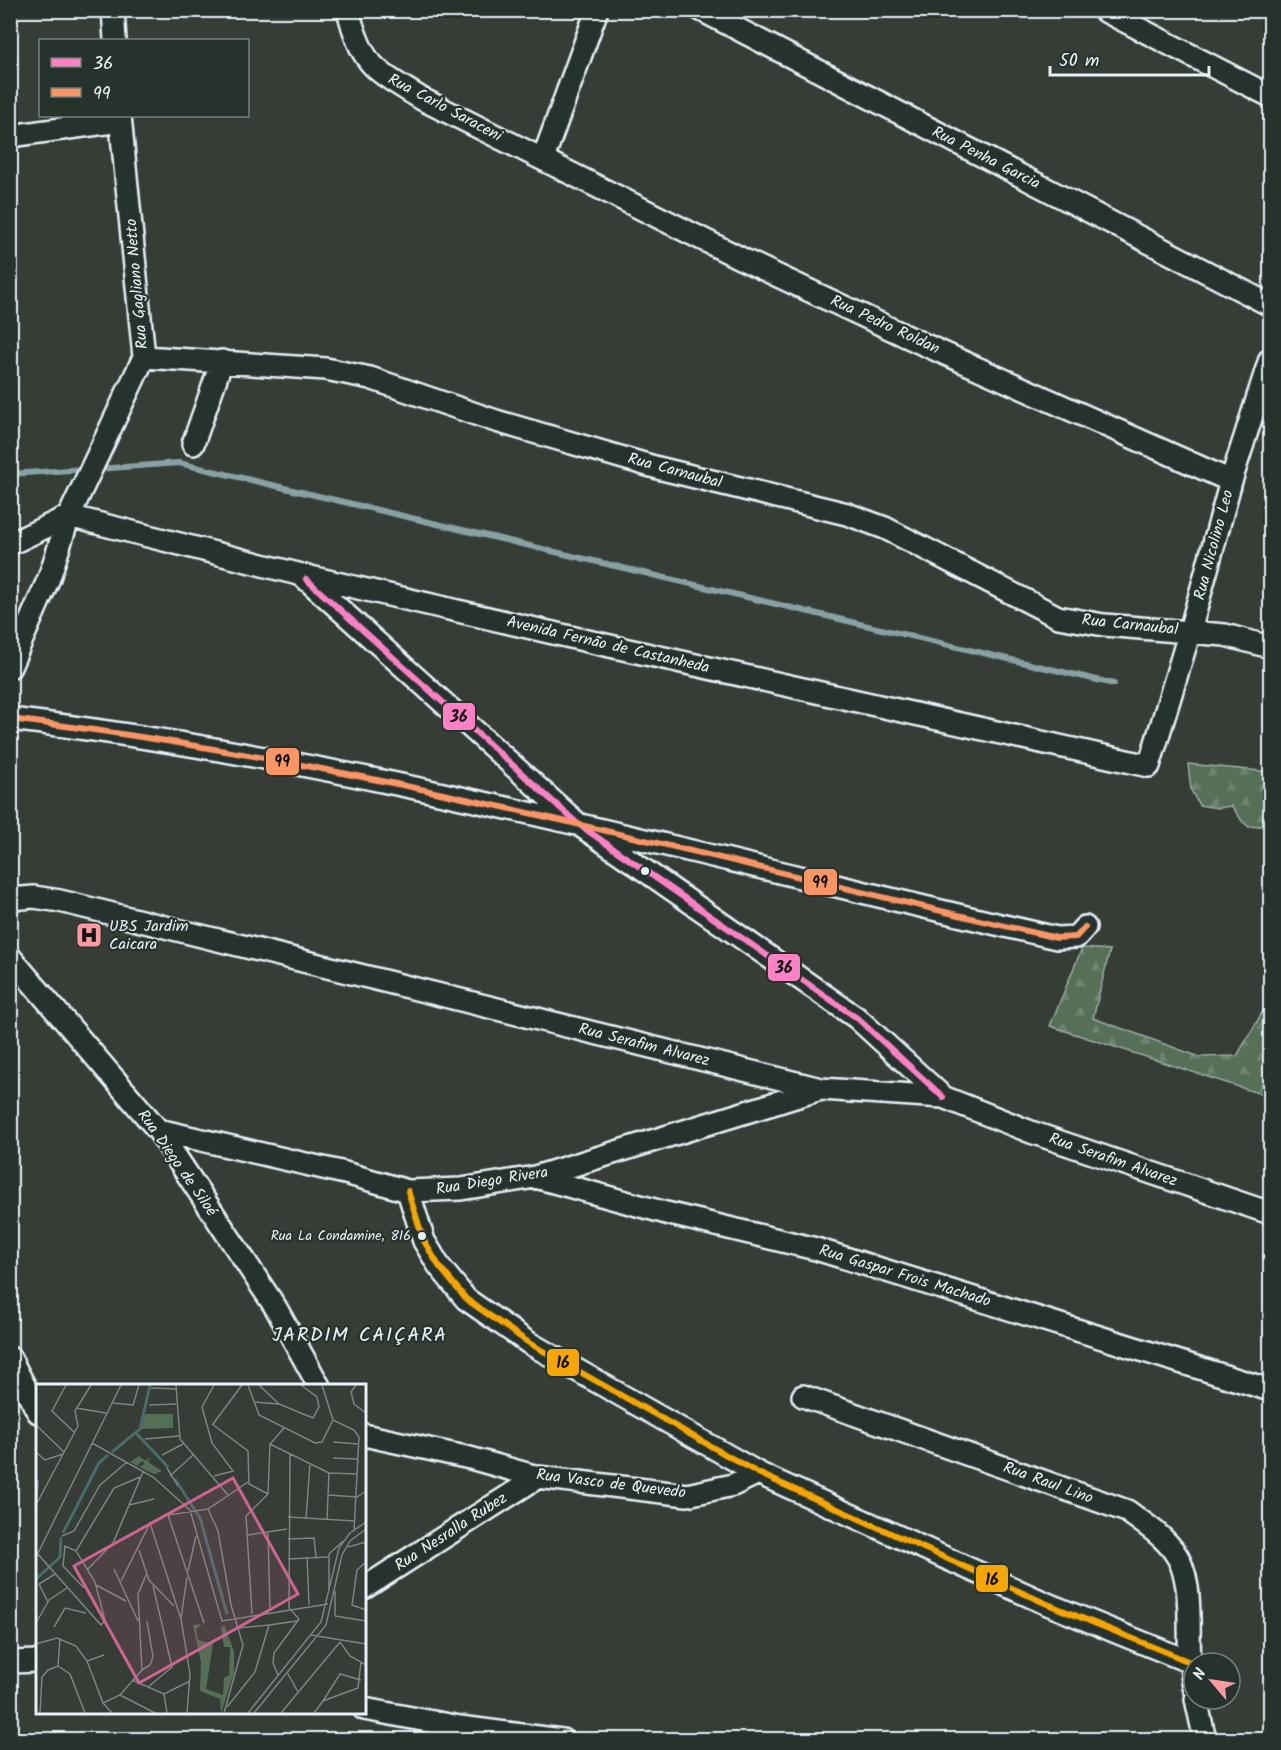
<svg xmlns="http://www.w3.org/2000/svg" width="1281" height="1750" viewBox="0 0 1281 1750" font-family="Kalam,sans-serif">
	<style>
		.forest { fill: url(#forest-firs); stroke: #9eb0a7; stroke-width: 1.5 }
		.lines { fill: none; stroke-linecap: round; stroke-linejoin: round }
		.stream { stroke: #88a1a3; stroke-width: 6 }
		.minor-casing { stroke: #e8f1f8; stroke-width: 26 }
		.minor { stroke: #26332d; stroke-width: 21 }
		.bus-1-casing { stroke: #26332d; stroke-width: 10 }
		.bus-2-casing { stroke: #26332d; stroke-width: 10 }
		.bus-3-casing { stroke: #26332d; stroke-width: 10 }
		.bus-1 { stroke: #ff80c5; stroke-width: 6 }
		.bus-2 { stroke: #fb9564; stroke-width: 6 }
		.bus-3 { stroke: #f7a600; stroke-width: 6 }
		.bus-dot { fill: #e8f1f8; stroke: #26332d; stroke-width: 2 }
		.labels { text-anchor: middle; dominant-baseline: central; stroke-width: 4.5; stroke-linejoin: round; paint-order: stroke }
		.bus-label { font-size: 14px; fill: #e8f1f8; stroke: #26332d; text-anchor: end }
		.street-label { font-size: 16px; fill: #e8f1f8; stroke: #26332d }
		.poi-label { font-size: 16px; fill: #e8f1f8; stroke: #26332d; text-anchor: start }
		.quarter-label { font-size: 20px; letter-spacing: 1.5px; fill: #e8f1f8; stroke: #26332d }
		.inset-river { fill: none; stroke: #486c6b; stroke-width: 3 }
		.inset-road { fill: none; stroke: #7d8584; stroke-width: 1.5 }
		.view { fill: #cf6492; fill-opacity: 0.15; stroke: #cf6492; stroke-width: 3 }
		.inset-edge { fill: none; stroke: #e8f1f8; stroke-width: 3 }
		.line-badge { stroke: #26332d; stroke-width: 2 }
		.pale-badge-label { font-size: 16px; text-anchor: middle; font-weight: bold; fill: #111 }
	</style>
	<defs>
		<pattern id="forest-firs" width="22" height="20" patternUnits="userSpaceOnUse" patternTransform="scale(1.5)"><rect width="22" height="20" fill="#546f56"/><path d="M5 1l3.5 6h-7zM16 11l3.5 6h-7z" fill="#6d846f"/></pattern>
	</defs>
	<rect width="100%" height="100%" fill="#353d36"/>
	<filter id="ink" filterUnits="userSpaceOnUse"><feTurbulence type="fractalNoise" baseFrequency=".0167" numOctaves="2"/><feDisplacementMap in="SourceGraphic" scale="12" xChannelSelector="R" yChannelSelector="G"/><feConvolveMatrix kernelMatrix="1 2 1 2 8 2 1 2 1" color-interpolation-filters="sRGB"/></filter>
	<g filter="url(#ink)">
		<path class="forest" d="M1188,764l82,8v53l-21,2 -7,-6 -10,-15 -14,2 -19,-3 -8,-15z
			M1082,948l28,2 -17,68 107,39 37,-1 33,-57v98l-220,-71z"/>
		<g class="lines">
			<path class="stream" d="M97,469l82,-6 935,221
				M10,474l76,-5"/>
			<defs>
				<path id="minor" d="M113,10l2,30
					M348,10c15,58 26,59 74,89l320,160 181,85 308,137
					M701,10l569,295
					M1103,10l167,86
					M10,136l110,-15
					M543,159l54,-149
					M144,357l182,12 44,9 126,43 162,47 189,46 38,14 173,89 46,8 121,10 45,12
					M193,444l29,-83
					M69,516l233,59 290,67 557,124 41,-135 41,-150 39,-122
					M10,544l59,-28
					M304,577l274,247 279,194 86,79
					M10,667l39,-89 20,-62 75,-159 -24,-241
					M10,719c355,42 700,140 1047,219l19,-1 9,-10
					M10,899l24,-2 26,4 761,188 122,8 88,35 239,81
					M10,957l148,173 118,178 43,78
					M158,1130l187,43 63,18 53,-2 74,-12 286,-88
					M535,1177l131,36 150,36 454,141
					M408,1191l16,50 15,25 27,33 63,44 229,130 287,130 145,59 4,25
					M10,1358l28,54
					M803,1396l324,115c16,12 34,23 46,39 22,28 14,78 17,112
					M364,1435l106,23 68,19 149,18 46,-10 25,-12
					M364,1588l174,-111
					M10,1662l28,-1
					M1196,1699l9,41
					M364,1709l96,18 102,13"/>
			</defs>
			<use href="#minor" class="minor-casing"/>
			<use href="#minor" class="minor"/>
			<defs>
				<path id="bus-1" d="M306,579l272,245 279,194 86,79"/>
				<path id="bus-2" d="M10,719c355,42 700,140 1047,219l19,-1 9,-10"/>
				<path id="bus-3" d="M408,1191l16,50 15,25 27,33 63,44 229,130 287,130 145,59 4,25"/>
			</defs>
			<use href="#bus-1" class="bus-1-casing"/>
			<use href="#bus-2" class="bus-2-casing"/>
			<use href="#bus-3" class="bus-3-casing"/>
			<use href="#bus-1" class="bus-1"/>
			<use href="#bus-2" class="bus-2"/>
			<use href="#bus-3" class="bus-3"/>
		</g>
	</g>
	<defs>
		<symbol id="hospital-square" viewBox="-11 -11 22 22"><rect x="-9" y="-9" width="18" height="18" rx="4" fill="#ff9aa2" stroke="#26332d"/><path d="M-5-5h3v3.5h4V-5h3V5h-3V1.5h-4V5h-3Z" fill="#111"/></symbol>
	</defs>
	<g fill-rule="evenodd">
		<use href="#hospital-square" x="74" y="920" width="30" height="30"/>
	</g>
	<g class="bus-dot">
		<circle cx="645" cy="871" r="5"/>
		<circle cx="422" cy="1236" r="5"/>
	</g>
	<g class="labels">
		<g class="bus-label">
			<text x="411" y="1236">Rua La Condamine, 816</text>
		</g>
		<g class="street-label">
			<text transform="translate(445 108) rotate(28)">Rua Carlo Saraceni</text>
			<text transform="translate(986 158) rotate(27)">Rua Penha Garcia</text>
			<text transform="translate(137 284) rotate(-95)">Rua Gagliano Netto</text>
			<text transform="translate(885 325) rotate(25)">Rua Pedro Roldan</text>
			<text transform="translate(675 471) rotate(15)">Rua Carnaubal</text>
			<text transform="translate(1214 545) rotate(-75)">Rua Nicolino Leo</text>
			<text transform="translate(1130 625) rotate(6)">Rua Carnaubal</text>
			<text transform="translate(608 645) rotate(13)">Avenida Fernão de Castanheda</text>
			<text transform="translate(644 1045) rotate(14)">Rua Serafim Alvarez</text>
			<text transform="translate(1113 1160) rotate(19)">Rua Serafim Alvarez</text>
			<text transform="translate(177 1163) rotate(55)">Rua Diego de Siloé</text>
			<text transform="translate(492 1181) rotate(-9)">Rua Diego Rivera</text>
			<text transform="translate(905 1276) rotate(17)">Rua Gaspar Frois Machado</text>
			<text transform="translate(1048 1483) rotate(20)">Rua Raul Lino</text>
			<text transform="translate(611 1484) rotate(7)">Rua Vasco de Quevedo</text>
			<text transform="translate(451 1532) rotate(-33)">Rua Nesralla Rubez</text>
		</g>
		<g class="poi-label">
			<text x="109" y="926">UBS Jardim<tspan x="109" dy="18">Caicara</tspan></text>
		</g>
		<g class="quarter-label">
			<text x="360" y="1336">JARDIM CAIÇARA</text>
		</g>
	</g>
	<g transform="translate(36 1384)">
		<rect width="330" height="330" fill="#353d36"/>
		<path d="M109,30h28v14l-32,1z" fill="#546f56"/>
		<path d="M103,72l7,5 4,-4 -2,5 14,9 -8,3 -15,-7 6,-3 -3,-3 -5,5 -7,-4zM166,240l-6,5 2,11 15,4 -7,45 17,6 1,-17 5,-3 1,-28h-6l-3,-19 3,-3 10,26v22l-13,40 -1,-14 -20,-8 1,-29 -8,-37z" fill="#546f56"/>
		<path class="inset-river" d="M99,48l33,35M76,68l28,-23 10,-44M139,95l25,39 27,96M27,149l36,-70 9,-8M0,195l24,-22 1,-20"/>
		<path class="inset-road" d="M30,1l-14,26 22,21M140,1l4,54 48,56M212,1l11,30 56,28 7,-1 11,-22M223,1l20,19M286,1l11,35 21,10 5,7 -5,94M320,1l-5,7 3,12 12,9M115,4l25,1M218,18l25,2 34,14 6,-11 -2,-10 -16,-12M77,19l20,2 6,-20M113,21l27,-1M40,24l30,5M176,40l36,27 1,33 19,10M177,40l29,-39M0,41l28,27M109,55l34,-3M297,58l25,2M56,59l61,34 37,33M234,60l59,29 -2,46M0,68l9,8 18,-6M126,71l21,-11M297,74l24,1M131,84l11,18M293,89l28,1M134,92l23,-21M178,92l19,-5 -21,-28 -10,-36 12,-22M292,111l29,2 9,-6M1,119l41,-77 -3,-15 16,-26M93,121l25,-6M172,125l10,22 13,74 12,40 -19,68M154,126l32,111 106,-17M0,133l2,-37M252,133l67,4M270,134l4,-55M232,148l2,79M211,151l40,-6M26,152l12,-5 26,-46 27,-23M252,155l26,-1 2,19M312,163l18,-5M103,166l10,30 25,26M40,167l38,-63 26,-11M0,168l65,73 4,-5 -10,-38 -19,-31 -11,-5 -2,20 21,22M0,173l85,-172M271,173l2,48M252,175l40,-2M330,178l-9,8 -5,35 14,5M78,185l24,52M51,186l26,-27 30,-71M152,187l8,-35M85,197l29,-58 31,96 9,55 -3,39M60,201l30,16M293,206v-36l14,-13M299,207v25M12,218l-9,-18 16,-10M216,230l-6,-98 22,-22 2,-50 14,-16M299,232l31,5M145,234l6,-41M0,239l13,-23 18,-12M168,239l-36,-108 40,-6 40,-27M233,241l28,-4M18,243l11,-19 21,5M275,251l55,9M304,258l10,14 16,9M0,260l21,-6 19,8 11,15 16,42 9,10M51,277l17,-6M22,282l2,-28M106,286l8,-5 3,-8 -6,-36M251,288l11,20M242,291l-5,-12 1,-10 25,-34 -10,-11 1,-154M96,296l32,14 26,-13M112,303l24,-20 -19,-81M128,310l3,19M84,311l35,18M287,317l17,-27 21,6M67,319l17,-8 22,-25 -4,-76 8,-19M191,323l28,-35 14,-47 -30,3M4,329l2,-36 6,-7 10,-4 12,8 15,39M212,329l73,-91 18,-74 11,-15 16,-11M218,329l72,-88 16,-70 8,-14 16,-12M245,329l59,-71M278,329l9,-12 35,-13 3,-26"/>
		<path class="view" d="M197,94l65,116 -159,89 -65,-117z"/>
		<rect width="330" height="330" class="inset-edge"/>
	</g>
	<g class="line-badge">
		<rect x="442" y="702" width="34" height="29" rx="6" fill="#ff80c5"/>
		<rect x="265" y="747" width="35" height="29" rx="6" fill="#fb9564"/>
		<rect x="803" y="868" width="35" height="28" rx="6" fill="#fb9564"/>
		<rect x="767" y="953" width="34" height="29" rx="6" fill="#ff80c5"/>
		<rect x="546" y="1348" width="34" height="29" rx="6" fill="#f7a600"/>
		<rect x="975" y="1564" width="34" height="29" rx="6" fill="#f7a600"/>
	</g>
	<g class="pale-badge-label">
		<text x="459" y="722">36</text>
		<text x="282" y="767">99</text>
		<text x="820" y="888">99</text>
		<text x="784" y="973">36</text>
		<text x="563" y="1368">16</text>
		<text x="992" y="1585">16</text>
	</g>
	<rect width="1281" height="1750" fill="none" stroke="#26332d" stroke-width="36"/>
	<rect x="18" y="18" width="1245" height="1714" fill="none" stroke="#e8f1f8" stroke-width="2" filter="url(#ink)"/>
	<rect x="39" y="39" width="210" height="78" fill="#26332d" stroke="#747f7e" stroke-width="1.5"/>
	<rect x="51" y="58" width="30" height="9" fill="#ff80c5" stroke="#747f7e" stroke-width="1.5"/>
	<text x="93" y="69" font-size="18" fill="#e8f1f8">36</text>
	<rect x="51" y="88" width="30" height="9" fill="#fb9564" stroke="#747f7e" stroke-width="1.5"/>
	<text x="93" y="99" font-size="18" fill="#e8f1f8">99</text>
	<g transform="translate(1212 1681) rotate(299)"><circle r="28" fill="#26332d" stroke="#747f7e" stroke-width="1.5"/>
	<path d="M0-4.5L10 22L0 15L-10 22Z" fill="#ff9aa2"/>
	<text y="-9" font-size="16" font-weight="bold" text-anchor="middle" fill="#e8f1f8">N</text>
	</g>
	<path d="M1050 66v9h159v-9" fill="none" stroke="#e8f1f8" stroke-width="3"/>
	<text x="1059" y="66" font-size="18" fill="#e8f1f8" stroke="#26332d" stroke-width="4.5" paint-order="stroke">50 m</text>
</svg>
